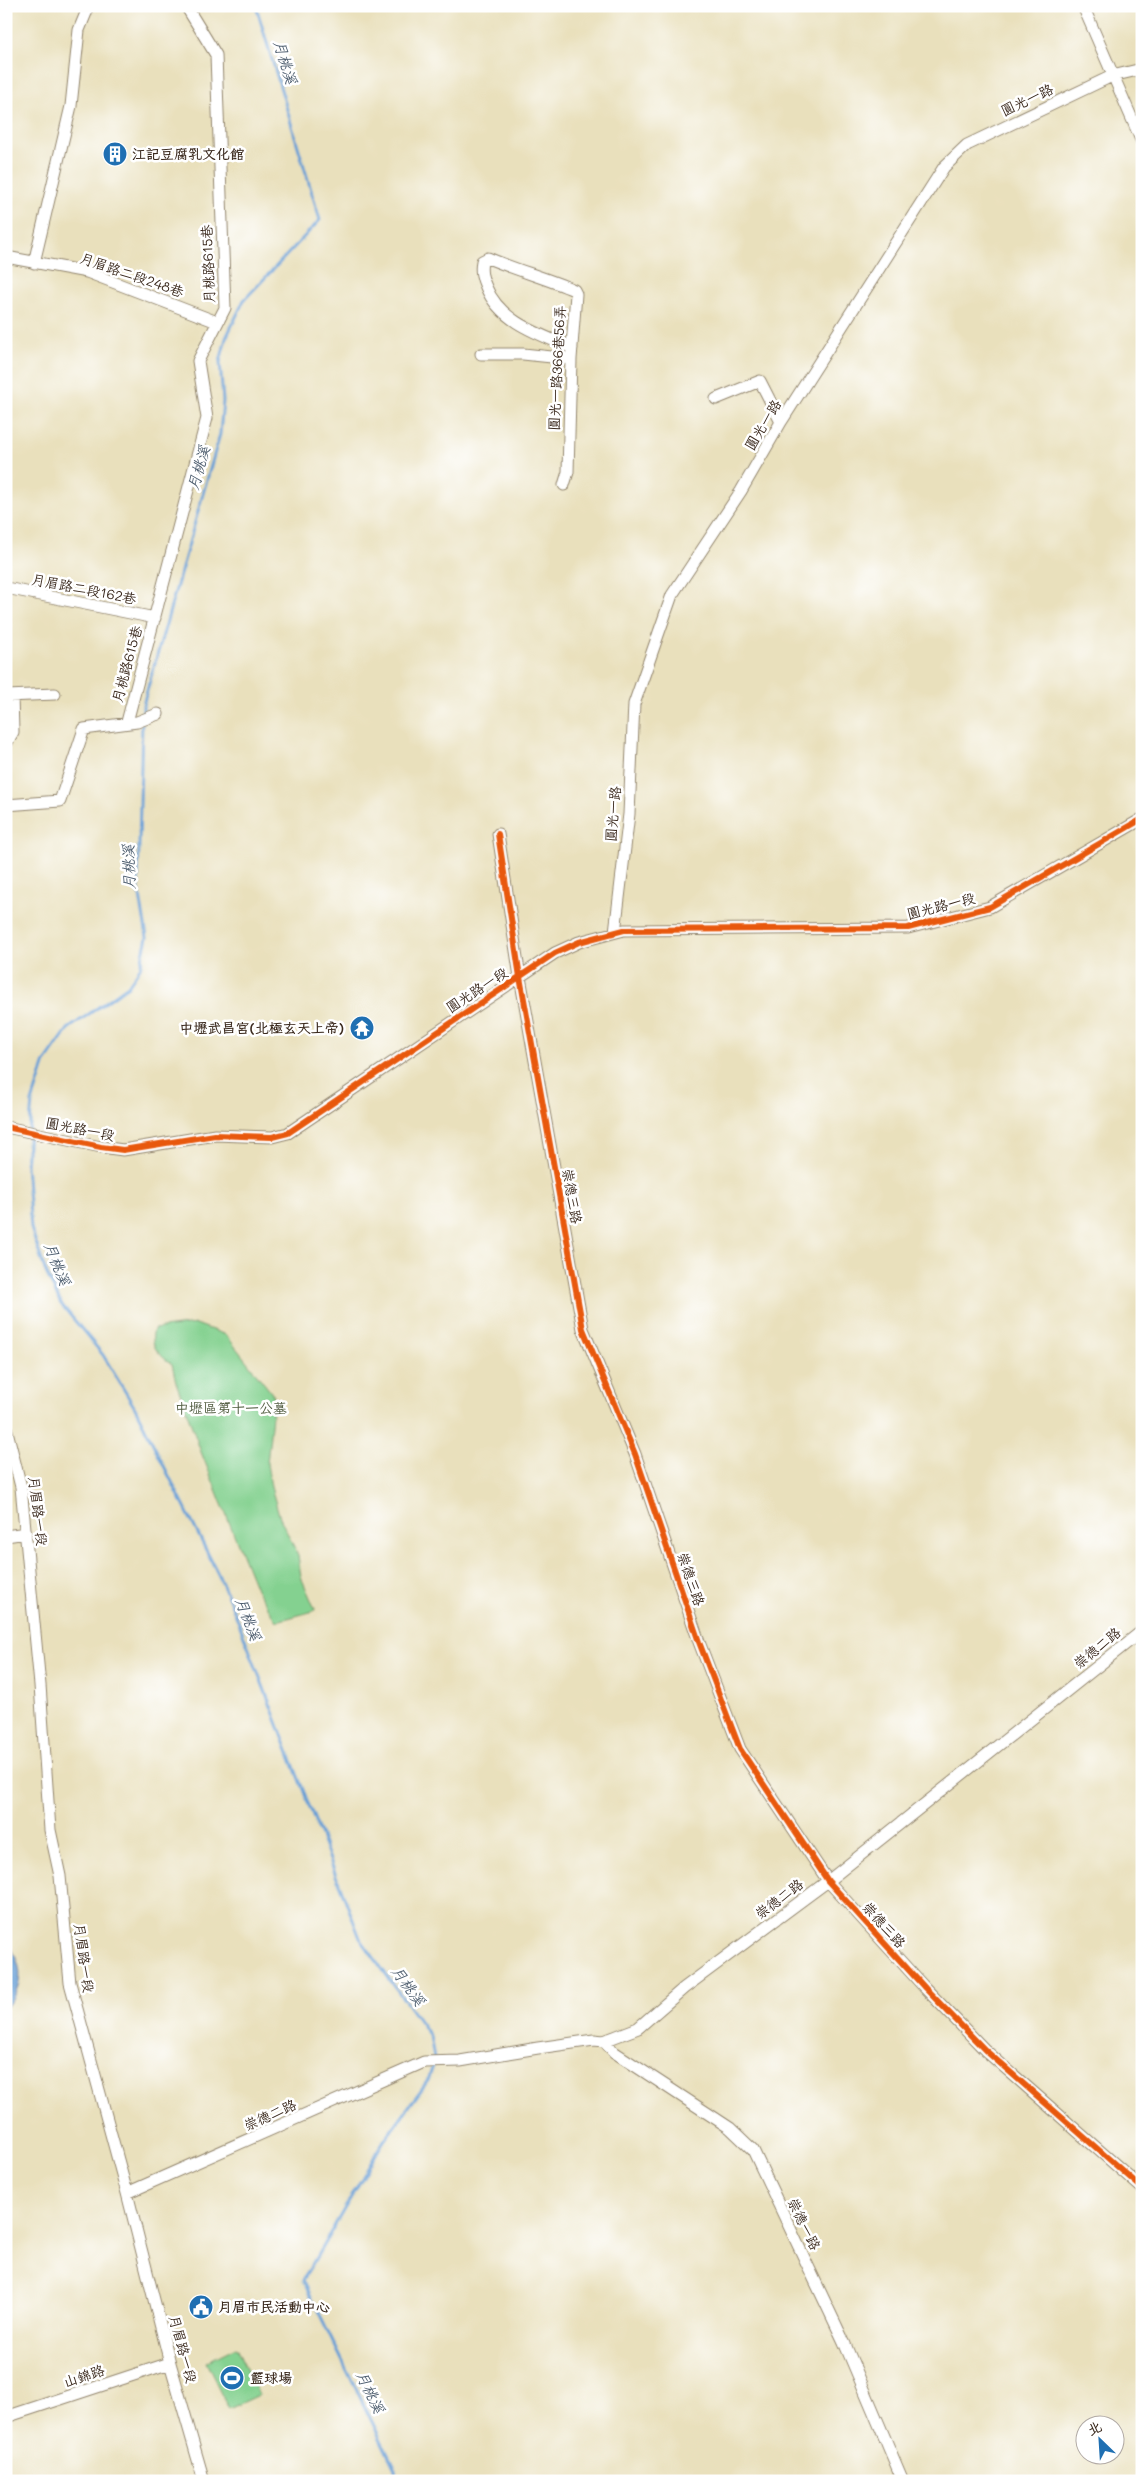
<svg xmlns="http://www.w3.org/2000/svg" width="1148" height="2487" font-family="Mali,'LXGW WenKai TC',sans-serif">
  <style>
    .green { fill: #84d190; stroke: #607e57 }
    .water { fill: #679fd5; stroke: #51647a }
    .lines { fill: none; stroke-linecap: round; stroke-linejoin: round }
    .stream { stroke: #679fd5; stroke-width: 3 }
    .minor-casing { stroke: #92856d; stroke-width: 13 }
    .minor { stroke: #fff; stroke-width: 11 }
    .cycleway-casing { stroke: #fff; stroke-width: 9 }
    .cycleway { stroke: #e8590c; stroke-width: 6 }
    .labels { text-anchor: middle; stroke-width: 5; stroke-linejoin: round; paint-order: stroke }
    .street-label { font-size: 14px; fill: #3b2a1e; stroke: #fff }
    .poi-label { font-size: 14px; font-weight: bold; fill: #3b2a1e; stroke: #fff; text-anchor: start }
    .park-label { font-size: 14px; fill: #515c40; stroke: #fff }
    .water-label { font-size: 15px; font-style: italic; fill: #4f5f70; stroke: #fff }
  </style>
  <rect width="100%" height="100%" fill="#fff"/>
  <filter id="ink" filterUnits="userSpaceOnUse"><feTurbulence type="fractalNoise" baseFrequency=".02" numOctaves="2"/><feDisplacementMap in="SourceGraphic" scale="10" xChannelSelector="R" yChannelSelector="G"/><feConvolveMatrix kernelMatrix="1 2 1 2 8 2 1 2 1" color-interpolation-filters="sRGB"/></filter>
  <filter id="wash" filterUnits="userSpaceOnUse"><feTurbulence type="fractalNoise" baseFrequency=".0096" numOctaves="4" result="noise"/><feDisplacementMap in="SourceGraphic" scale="20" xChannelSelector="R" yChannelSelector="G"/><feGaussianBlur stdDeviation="1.12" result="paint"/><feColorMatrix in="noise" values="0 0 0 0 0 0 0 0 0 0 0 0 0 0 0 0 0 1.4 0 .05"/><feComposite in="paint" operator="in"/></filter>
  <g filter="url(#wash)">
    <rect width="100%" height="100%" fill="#e9e0bc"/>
    <path class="green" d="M196,1324L226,1335L274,1396L267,1464L271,1487L280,1518L298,1555L301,1577L315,1609L314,1611L277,1621L256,1589L201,1452L176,1382L172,1364C159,1355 149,1346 154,1329Z
      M236,2347L259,2395L229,2409L206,2362Z"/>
    <path class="water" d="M6,1937C22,1967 27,1979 6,2008Z"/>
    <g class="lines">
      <path class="stream" d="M143,718V705L220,434L223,401L220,362L226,338L244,300L320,220L256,6
        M142,724L138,884L147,937L140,968L128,986L68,1029L45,1062L32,1102L26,1165L31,1228L45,1270L61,1304L103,1355L135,1408L218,1574L237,1618L360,1938L430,2036L434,2058
        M396,2481L395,2469L303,2280L383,2142L429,2079L433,2064"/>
    </g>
  </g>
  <g filter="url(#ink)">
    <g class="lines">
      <defs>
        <path id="minor" d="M1083,6L1142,142
          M6,257L87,272L217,322
          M34,263L71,106L79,30L86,13L84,6
          M481,354H523L571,359
          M716,399L760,381L781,422
          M564,485L568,472L571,359L576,294L574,290C546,278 516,270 488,258L482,261C480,271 482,278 486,287C500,322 539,334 572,348
          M6,588L155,618
          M7,696L55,694
          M127,722L207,418L198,361L225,308L216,55L186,6
          M6,744L13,732L12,696
          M6,805L60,801L84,729L137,722L158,714
          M498,834L520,977L583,1329L635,1454L699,1642L740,1749L828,1881L925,1988L985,2050L1142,2188
          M615,932L629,814L634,704L672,595L741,491L781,422L944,167L967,145L1112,76L1142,69
          M6,1127L101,1147L123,1150L215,1135L272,1137L288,1133L555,953L579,942L624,930L908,928L990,907L1142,819
          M6,1427L21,1487L40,1685L50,1830L60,1876L70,1983L127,2193L170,2363L204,2481
          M6,1536L26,1533
          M604,2041L614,2052L730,2128L753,2150L844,2342L903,2481
          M127,2193L424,2062L460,2061L538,2048L594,2040L604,2041L638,2028L684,1988L828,1881L1142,1631
          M6,2417L170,2363"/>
      </defs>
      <use href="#minor" class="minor-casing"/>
      <use href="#minor" class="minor"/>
      <defs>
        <path id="cycleway" d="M498,834L520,977L583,1329L635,1454L699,1642L740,1749L828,1881L925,1988L985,2050L1142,2188
          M6,1127L101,1147L123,1150L215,1135L272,1137L288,1133L555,953L579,942L624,930L908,928L990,907L1142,819"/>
      </defs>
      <use href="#cycleway" class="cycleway-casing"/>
      <use href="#cycleway" class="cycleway"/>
    </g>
  </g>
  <defs>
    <symbol id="building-disc" viewBox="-11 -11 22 22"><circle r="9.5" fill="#1f6fb2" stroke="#fff"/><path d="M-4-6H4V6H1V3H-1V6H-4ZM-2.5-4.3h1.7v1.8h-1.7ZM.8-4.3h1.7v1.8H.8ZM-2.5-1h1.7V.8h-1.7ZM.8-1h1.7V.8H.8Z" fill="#fff"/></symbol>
    <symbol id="temple-disc" viewBox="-11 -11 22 22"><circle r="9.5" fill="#1f6fb2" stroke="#fff"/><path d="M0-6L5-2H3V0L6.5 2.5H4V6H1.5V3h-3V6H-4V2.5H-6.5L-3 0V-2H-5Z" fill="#fff"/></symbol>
    <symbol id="civic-disc" viewBox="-11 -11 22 22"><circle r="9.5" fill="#1f6fb2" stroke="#fff"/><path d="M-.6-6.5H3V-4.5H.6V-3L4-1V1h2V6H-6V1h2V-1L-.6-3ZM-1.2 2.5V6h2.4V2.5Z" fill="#fff"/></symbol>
    <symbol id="stadium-disc" viewBox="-11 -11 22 22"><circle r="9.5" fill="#1f6fb2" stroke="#fff"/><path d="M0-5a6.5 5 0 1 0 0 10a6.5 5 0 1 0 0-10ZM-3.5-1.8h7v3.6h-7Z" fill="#fff"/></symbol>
  </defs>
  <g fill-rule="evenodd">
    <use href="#building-disc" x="101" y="140" width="28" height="28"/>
    <use href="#temple-disc" x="348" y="1014" width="28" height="28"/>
    <use href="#civic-disc" x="187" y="2293" width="28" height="28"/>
    <use href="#stadium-disc" x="218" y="2364" width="28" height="28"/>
  </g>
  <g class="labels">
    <g class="street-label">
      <text transform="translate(1027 100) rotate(-25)" y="5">圓光一路</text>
      <text transform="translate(208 264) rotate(-92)" y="5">月桃路615巷</text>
      <text transform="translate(132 275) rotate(19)" y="5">月眉路二段248巷</text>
      <text transform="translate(557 368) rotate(-87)" y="5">圓光一路366巷56弄</text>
      <text transform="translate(763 425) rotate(-59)" y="5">圓光一路</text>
      <text transform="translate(84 589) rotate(11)" y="5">月眉路二段162巷</text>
      <text transform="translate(127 664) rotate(-75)" y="5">月桃路615巷</text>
      <text transform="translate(613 814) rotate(-85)" y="5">圓光一路</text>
      <text transform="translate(941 906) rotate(-14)" y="5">圓光路一段</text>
      <text transform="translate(477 990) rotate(-33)" y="5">圓光路一段</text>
      <text transform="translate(80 1129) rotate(11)" y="5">圓光路一段</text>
      <text transform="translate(572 1196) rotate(80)" y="5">崇德三路</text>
      <text transform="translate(38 1511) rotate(83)" y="5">月眉路一段</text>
      <text transform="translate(691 1579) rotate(71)" y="5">崇德三路</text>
      <text transform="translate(1097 1648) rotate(-39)" y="5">崇德二路</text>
      <text transform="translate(779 1899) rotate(-37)" y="5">崇德二路</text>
      <text transform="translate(884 1925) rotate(48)" y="5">崇德三路</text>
      <text transform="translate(84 1958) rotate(82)" y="5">月眉路一段</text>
      <text transform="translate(270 2115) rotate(-24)" y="5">崇德二路</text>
      <text transform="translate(804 2224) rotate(64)" y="5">崇德一路</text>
      <text transform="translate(183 2349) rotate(75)" y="5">月眉路一段</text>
      <text transform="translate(84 2376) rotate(-18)" y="5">山錦路</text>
    </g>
    <g class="poi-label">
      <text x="132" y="159">江記豆腐乳文化館</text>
      <text x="344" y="1033" text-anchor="end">中壢武昌宮(北極玄天上帝)</text>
      <text x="218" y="2312">月眉市民活動中心</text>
      <text x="250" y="2383">籃球場</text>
    </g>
    <g class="park-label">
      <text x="231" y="1413">中壢區第十一公墓</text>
    </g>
    <g class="water-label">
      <text transform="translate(285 62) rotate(73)" y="5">月桃溪</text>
      <text transform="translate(199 468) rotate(-74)" y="5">月桃溪</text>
      <text transform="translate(129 867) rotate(-91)" y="5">月桃溪</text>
      <text transform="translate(57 1264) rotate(68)" y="5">月桃溪</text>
      <text transform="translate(248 1619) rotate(69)" y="5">月桃溪</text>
      <text transform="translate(408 1986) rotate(54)" y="5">月桃溪</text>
      <text transform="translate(370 2392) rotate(64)" y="5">月桃溪</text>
    </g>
  </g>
  <rect width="1148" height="2487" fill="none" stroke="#fff" stroke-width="25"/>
  <g transform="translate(1100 2440) rotate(335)"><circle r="24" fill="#ffffff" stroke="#b1aaa5"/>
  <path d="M0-4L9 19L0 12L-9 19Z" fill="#1f6fb2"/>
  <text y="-8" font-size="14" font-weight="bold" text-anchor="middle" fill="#3b2a1e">北</text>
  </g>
</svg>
